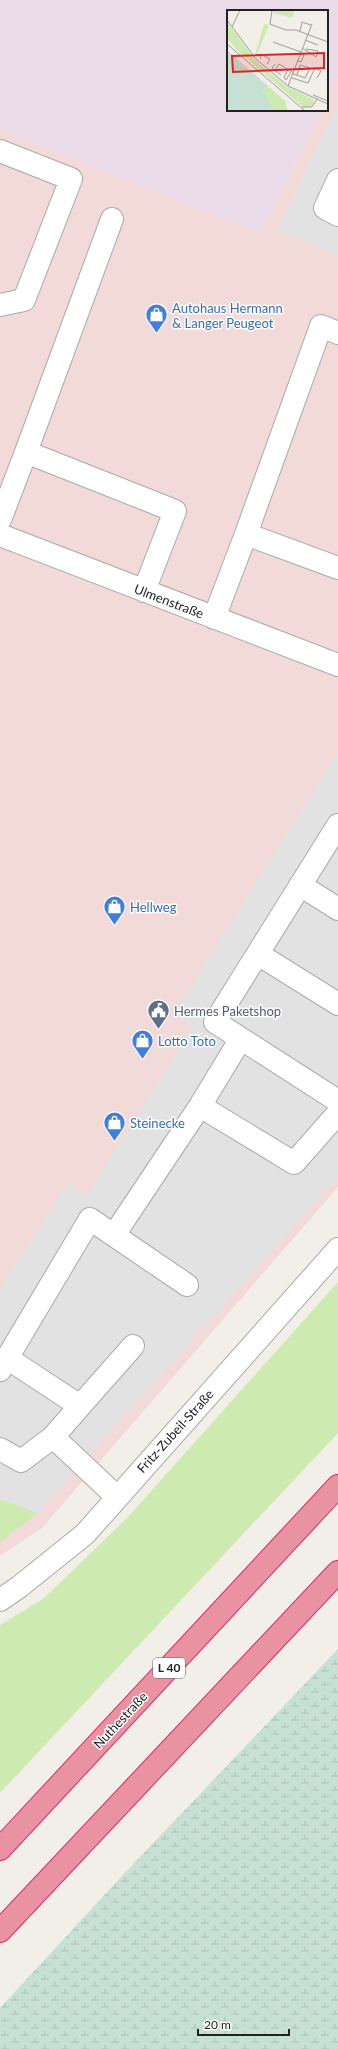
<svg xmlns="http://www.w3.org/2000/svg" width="338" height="2049" font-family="Lato,sans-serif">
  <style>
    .commercial { fill: #f2dad9 }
    .industrial { fill: #ebdbe8 }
    .grass { fill: #cdebb0 }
    .wetland { fill: url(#wetland-marsh) }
    .parking { fill: #e2e2e2 }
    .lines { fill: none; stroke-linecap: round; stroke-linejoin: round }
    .minor-casing { stroke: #a9a9a9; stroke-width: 24 }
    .highway-casing { stroke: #dc2a67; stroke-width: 24 }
    .minor { stroke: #fff; stroke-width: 22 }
    .highway { stroke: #e892a2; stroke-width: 22 }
    .labels { text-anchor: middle; stroke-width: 3; stroke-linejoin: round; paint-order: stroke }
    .shield { fill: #fff; stroke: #646464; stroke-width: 1 }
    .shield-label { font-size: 12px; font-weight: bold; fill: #222 }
    .shop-label { font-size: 13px; fill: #366cbe; stroke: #fff; text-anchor: start }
    .street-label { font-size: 13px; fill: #222; stroke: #fff }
    .service-label { font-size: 13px; fill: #4e5e75; stroke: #fff; text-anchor: start }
    .inset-road { fill: none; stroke: #9f9d99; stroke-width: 1 }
    .view { fill: #d62828; fill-opacity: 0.15; stroke: #d62828; stroke-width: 2 }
    .inset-edge { fill: none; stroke: #222; stroke-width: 2 }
  </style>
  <defs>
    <pattern id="wetland-marsh" width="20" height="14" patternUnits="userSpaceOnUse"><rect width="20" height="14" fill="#c6e0d4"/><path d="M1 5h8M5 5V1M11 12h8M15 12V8" fill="none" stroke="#aac0b6"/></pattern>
  </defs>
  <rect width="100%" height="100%" fill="#f2efe9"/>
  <path class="commercial" d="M338,78V1187L42,1528L0,1556V129L260,233L322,110H327V100Z"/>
  <path class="industrial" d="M0,0H338V78L327,100V11H228V110H322L260,233L0,129Z"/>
  <path class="grass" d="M338,1282V1433L0,1793V1625L43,1599L127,1518Z
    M0,1499L38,1513L0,1542Z"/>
  <path class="wetland" d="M338,1649V2049H0V2008L122,1876Z"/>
  <path class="parking" d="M338,104V257L277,230Z
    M338,752V1177L38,1513L0,1499V1288L68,1183L87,1195L193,1027L173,1014Z"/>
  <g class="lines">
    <defs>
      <path id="minor" d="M0,151L71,179L24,300L0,305
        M338,180L325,208L338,215
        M26,452L112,219
        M0,520L26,452L175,511L144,591
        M246,534L321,326L338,333
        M0,535L338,665
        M214,618L246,534L338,568
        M338,825L215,1022L338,1101
        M300,885L338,909
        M258,954L338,1004
        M200,1106L294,1163L338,1113
        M114,1235L200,1106L240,1040
        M7,1358L80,1406L133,1346
        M0,1370L90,1219L187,1285
        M53,1437L117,1497
        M0,1449L21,1461L53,1437L80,1406
        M0,1600L19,1587L85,1534L338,1249"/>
      <path id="highway" d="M0,1849L338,1486
        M0,1931L338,1572"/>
    </defs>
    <use href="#minor" class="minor-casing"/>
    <use href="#highway" class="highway-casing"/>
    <use href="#minor" class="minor"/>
    <use href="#highway" class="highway"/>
  </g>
  <defs>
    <symbol id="shop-pin" viewBox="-11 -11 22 30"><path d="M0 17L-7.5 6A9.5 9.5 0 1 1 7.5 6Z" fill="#3f7fe0" stroke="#fff"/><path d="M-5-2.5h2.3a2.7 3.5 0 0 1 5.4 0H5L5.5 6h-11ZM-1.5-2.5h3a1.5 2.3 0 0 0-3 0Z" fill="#fff"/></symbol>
    <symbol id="civic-pin" viewBox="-11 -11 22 30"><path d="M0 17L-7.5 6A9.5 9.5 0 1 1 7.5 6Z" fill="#5c6f8a" stroke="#fff"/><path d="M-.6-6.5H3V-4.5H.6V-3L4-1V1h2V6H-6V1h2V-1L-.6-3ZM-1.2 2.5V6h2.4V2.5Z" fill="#fff"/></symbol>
  </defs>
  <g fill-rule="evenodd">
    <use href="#shop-pin" x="144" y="302" width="25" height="34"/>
    <use href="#shop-pin" x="102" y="894" width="25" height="34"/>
    <use href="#civic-pin" x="146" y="998" width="25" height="34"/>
    <use href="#shop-pin" x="130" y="1028" width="25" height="34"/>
    <use href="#shop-pin" x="102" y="1110" width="25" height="34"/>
  </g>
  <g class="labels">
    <rect class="shield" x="153" y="1658" width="32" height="20" rx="3"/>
    <g class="shield-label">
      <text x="169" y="1672">L 40</text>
    </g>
    <g class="shop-label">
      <text x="172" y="313">Autohaus Hermann<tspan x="172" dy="15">&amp; Langer Peugeot</tspan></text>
      <text x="130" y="912">Hellweg</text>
      <text x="158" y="1046">Lotto Toto</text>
      <text x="130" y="1128">Steinecke</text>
    </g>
    <g class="street-label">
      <text transform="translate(169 601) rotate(21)" y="5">Ulmenstraße</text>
      <text transform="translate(175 1431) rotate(-48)" y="5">Fritz-Zubeil-Straße</text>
      <text transform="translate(120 1720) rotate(-47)" y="5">Nuthestraße</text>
    </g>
    <g class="service-label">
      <text x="174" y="1016">Hermes Paketshop</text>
    </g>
  </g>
  <g transform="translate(227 10)">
    <rect width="101" height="101" fill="#f2efe9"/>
    <path d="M46,0H68L65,8L46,3ZM0,12L29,51L60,77L86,89L87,95L77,98L9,39L0,28ZM37,14L42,15L29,47L28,45ZM41,76L58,91L61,101H43L46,98L36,81Z" fill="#cdebb0"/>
    <path d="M0,40L41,76L36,81L46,98L43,101L0,100Z" fill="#c6e0d4"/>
    <path class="inset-road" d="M45,0L43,14L59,20H69L101,32M0,10L29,49L61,76L101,94M5,17L13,0M73,21L75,12L84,15M78,30L91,35M46,32L74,42M0,34L78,101M75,38L89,47L91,41L79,39M34,49L33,44L43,49L40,54M71,51L74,52L77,45L73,44M48,54L45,58L54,65M48,60L52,54L67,63M61,60L57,67L59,70L64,62M66,64L70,65L73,55M70,65L78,68L83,58L73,55M65,68L81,73L88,58L94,61L90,68M61,76L85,14M86,85L101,91M75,97H85L90,89"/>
    <path class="view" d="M97,43V58L6,62L5,46Z"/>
    <rect width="101" height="101" class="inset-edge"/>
  </g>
  <path d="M198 2029v6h91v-6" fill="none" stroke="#222222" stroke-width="2"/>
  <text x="204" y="2029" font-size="12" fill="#222222" stroke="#ffffff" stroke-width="3" paint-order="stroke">20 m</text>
</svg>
